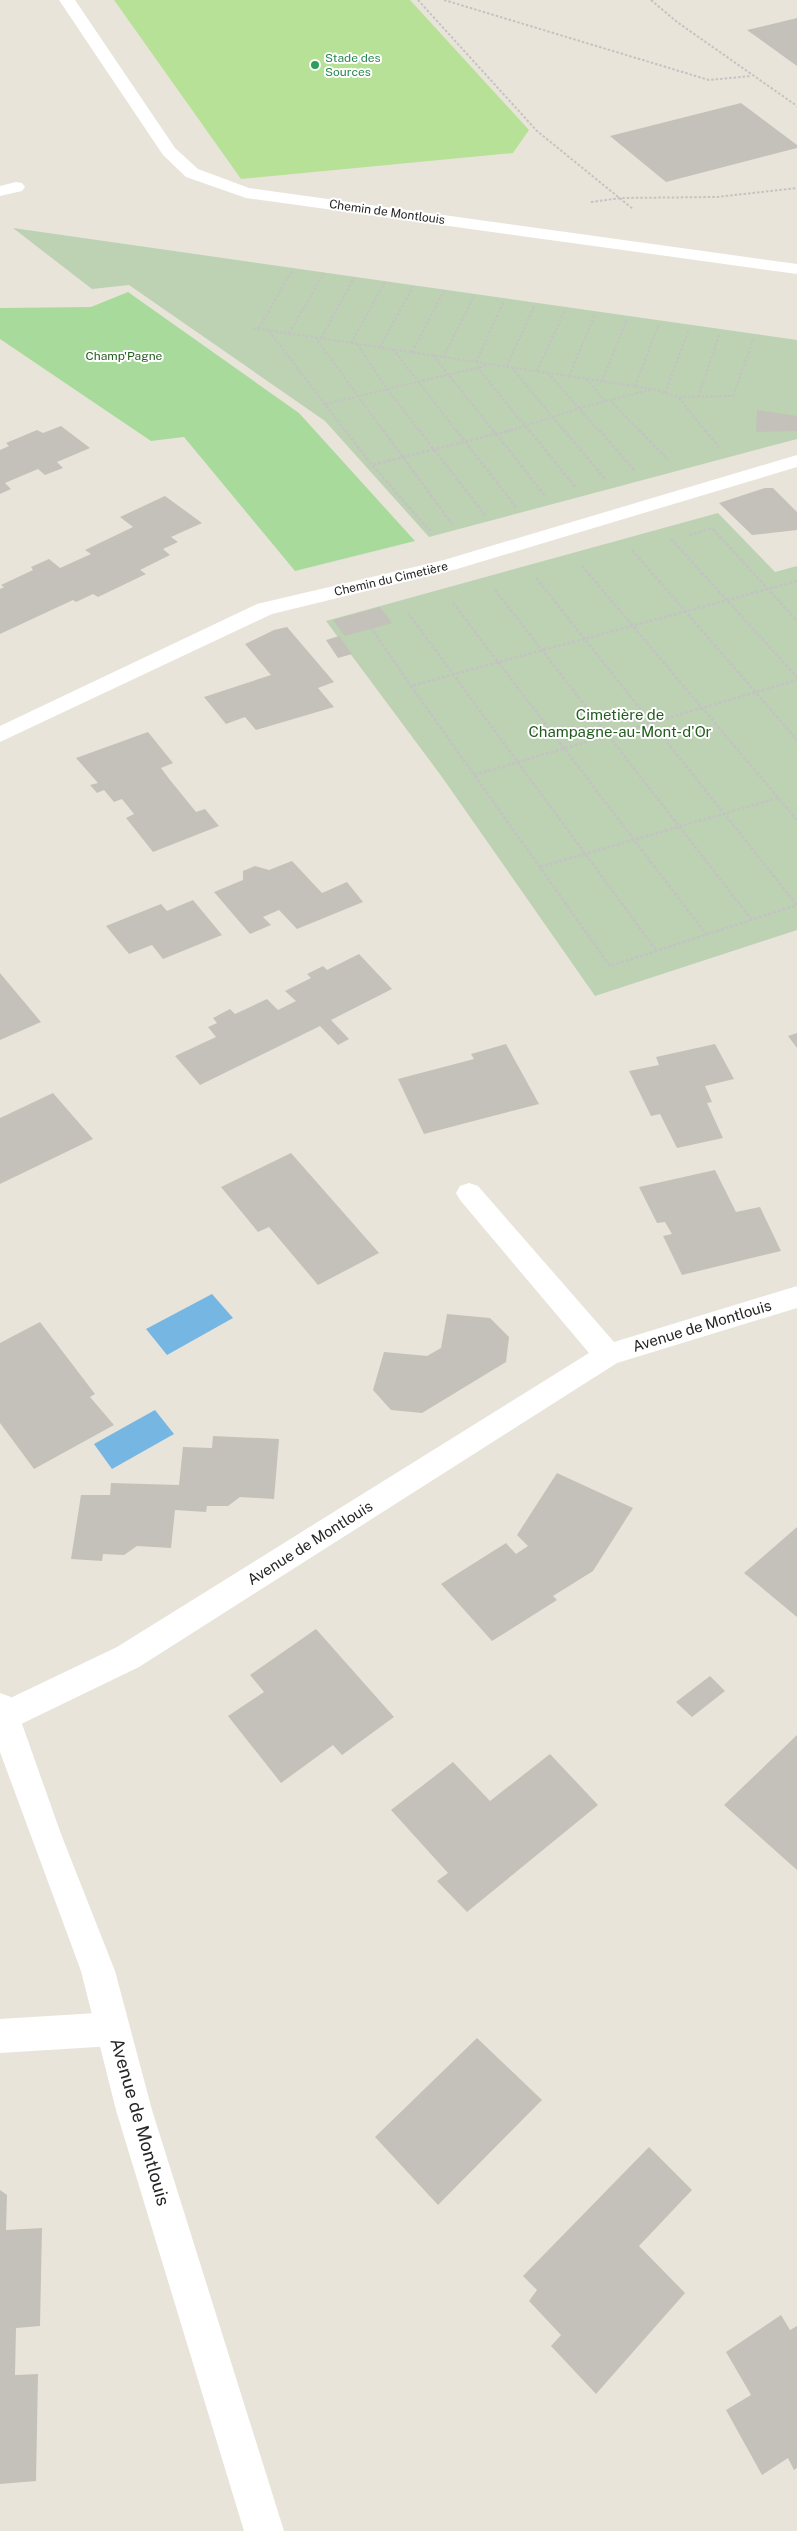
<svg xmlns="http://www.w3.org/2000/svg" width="797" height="2531" font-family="'Public Sans',sans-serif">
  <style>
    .green { fill: #a8db9b }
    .cemetery { fill: #bdd1b3 }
    .pitch { fill: #b8e198 }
    .water { fill: #76b6e2 }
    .building { fill: #c4c1ba }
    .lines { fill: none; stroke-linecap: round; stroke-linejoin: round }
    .path-far1 { stroke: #c3c3c3; stroke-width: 2; stroke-dasharray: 2.5 2; stroke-linecap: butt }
    .path { stroke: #c3c3c3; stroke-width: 2.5; stroke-dasharray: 3 2; stroke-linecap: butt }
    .lane { fill: #fff; fill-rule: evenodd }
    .street { fill: #fff; fill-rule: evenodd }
    .secondary { fill: #fff; fill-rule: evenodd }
    .leisure-dot { fill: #2e9e5b; stroke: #fff; stroke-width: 2 }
    .labels { text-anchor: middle; stroke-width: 4; stroke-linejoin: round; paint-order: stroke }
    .far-leisure-label { font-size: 12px; fill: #27864d; stroke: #fff; text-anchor: start }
    .far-street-label { font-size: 12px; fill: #272727; stroke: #fff }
    .far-park-label { font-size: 12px; fill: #245c20; stroke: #fff }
    .park-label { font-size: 15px; fill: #245c20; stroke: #fff }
    .street-label { font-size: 15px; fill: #272727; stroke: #fff }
    .near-street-label { font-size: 18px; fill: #272727; stroke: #fff }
  </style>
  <rect width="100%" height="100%" fill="#e9e4da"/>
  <path class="green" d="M128,292L299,413L415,541L295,571L184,437L151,441L0,339V308L91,307Z"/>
  <path class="cemetery" d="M13,228L797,340V439L429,537L325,421L129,285L92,289Z
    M718,513L775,572L797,566V930L595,996L442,777L326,621Z"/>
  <path class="pitch" d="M114,0H410L529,130L513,153L241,179Z"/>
  <path class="water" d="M212,1294L233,1318L167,1355L146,1329Z
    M155,1410L174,1434L112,1469L94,1444Z"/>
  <path class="building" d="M797,18V66L747,30Z
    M741,103L797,145V148L666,182L610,136Z
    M757,410L797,416V431L756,432Z
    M61,426L90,448L57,462L63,468L45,475L38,469L5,483L11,489L0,494V450L9,446L6,443L37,430L43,433Z
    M765,488H773L797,512V530L752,535L719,503Z
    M165,496L202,523L171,537L178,542L163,549L170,555L140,570L146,574L98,597L93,594L76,602L73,600L0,634V589L4,587L1,585L33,570L31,567L49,559L60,568L91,554L85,550L133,527L120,517Z
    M380,607L392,623L345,636L333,620Z
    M287,627L334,682L318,688L334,707L256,730L245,717L226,724L204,697L271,675L245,644L274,630Z
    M339,636L352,654L338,658L326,640Z
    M148,732L173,763L161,768L170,780L196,812L205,809L219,826L153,852L126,818L134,814L122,799L114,802L104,790L97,793L90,785L98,783L76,758Z
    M292,861L322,893L347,882L363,902L297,929L279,910L263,917L271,925L250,934L214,892L243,880V871L255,866L269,870Z
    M193,900L222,935L163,959L152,945L129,954L106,926L161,904L167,911Z
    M359,954L392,989L331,1020L349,1039L338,1045L320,1026L200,1085L175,1056L216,1037L208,1027L217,1023L213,1018L230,1009L235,1014L267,999L278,1010L296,1001L285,991L311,978L307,974L323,966L327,970Z
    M0,973L41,1022L0,1040Z
    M797,1033V1048L788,1036Z
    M506,1044L539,1104L424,1134L398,1079L474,1059L471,1054Z
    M715,1044L734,1079L705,1086L712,1102L707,1103L723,1138L677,1148L660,1114L651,1116L629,1071L659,1065L656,1057Z
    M53,1093L93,1139L0,1184V1118Z
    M291,1153L379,1253L318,1285L269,1227L258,1232L221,1187Z
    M715,1170L736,1212L760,1207L781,1251L682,1275L663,1236L672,1234L665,1222L657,1223L639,1187Z
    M447,1314L490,1318L509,1337L506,1362L422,1413L391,1410L373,1390L384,1352L427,1356L441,1348Z
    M40,1322L95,1394L90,1397L114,1425L34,1469L0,1423V1343Z
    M213,1436L279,1439L274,1499L240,1497L228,1506H207L206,1512L175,1510L171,1548L137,1546L124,1555L103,1554L102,1561L71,1559L81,1495H110L111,1483L179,1485L183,1447L212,1448Z
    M557,1473L633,1508L593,1571L553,1596L557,1600L492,1641L441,1584L506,1543L516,1554L528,1546L517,1535Z
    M797,1527V1617L744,1573Z
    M316,1629L394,1717L342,1755L333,1745L281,1783L228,1716L264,1692L250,1675Z
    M710,1676L725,1691L692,1717L676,1702Z
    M797,1735V1870L724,1805Z
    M550,1754L598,1805L467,1912L437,1881L448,1873L391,1810L453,1762L490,1801Z
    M477,2038L542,2100L438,2205L375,2137Z
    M649,2147L692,2190L639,2246L685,2293L596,2394L551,2346L561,2335L529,2301L537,2290L523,2276Z
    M0,2190L7,2195L6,2230L42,2228L40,2326L16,2328L15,2375L38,2374L36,2481L0,2484Z
    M781,2315L790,2330L797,2326V2468L794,2470L788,2458L762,2475L726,2410L751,2395L726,2352Z"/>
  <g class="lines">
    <path class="path-far1" d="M418,0L537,131L633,209
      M444,0L709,80L751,76
      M651,0L677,22L797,106
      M591,202L621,198L716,197L797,188
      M253,328L653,389L678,397L706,432
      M259,328L293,269
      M269,331L346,432
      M289,333L324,273
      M315,337L384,432
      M321,338L354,278
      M351,343L385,282
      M357,344L387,389L420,432
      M380,347L413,287
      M393,349L457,432
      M412,352L444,291
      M433,355L494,432
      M443,357L474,296
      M476,362L504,301
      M507,366L534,306
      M477,367L530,432
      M512,368L565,432
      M537,371L565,310
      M548,373L600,432
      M569,376L595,314
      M586,379L605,401
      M602,381L627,319
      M635,386L659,324
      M665,393L689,329
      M679,397L733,396L754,337
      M698,397L720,333
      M610,400L640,432
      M326,404L488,365
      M506,432L580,408L653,389"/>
    <path class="path" d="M345,430L372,465
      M383,430L452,524
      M419,430L485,515
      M456,430L516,507
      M493,430L546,497
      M529,430L576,488
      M564,430L606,480
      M599,430L635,471
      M639,430L668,460
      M705,430L719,447
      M431,529L429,530L372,465L511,430
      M689,535L712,528L797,621
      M671,539L797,677
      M632,550L797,740
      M582,566L797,820
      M536,578L797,905
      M797,581L411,686L610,966L797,905
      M495,590L752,920
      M453,603L706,934
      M408,613L656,950
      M368,623L411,686
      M474,775L797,680
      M540,867L778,798"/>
    <path class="lane" d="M16,182L22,183L25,187L22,191L0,196V186Z"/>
    <path class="street" d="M59,0H75L175,148L198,169L249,188L797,264V274L246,198L186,177L163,155Z
      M797,455V467L457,569L272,614L0,742V726L257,604L444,560Z
      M469,1183L478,1186L614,1342L797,1286V1308L617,1363L139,1667L15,1727L4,1731L0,1730V1703L117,1647L589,1353L460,1200L456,1193L460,1186Z
      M113,2012L125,2017L130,2029L125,2041L113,2046L0,2053V2019Z"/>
    <path class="secondary" d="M0,1693L11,1697L16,1707L61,1834L115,1971L152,2110L284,2531H244L116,2110L81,1971L0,1752Z"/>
  </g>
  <circle class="leisure-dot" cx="315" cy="65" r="5"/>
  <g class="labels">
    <g class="far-leisure-label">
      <text x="325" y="62">Stade des<tspan x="325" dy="14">Sources</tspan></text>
    </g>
    <g class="far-street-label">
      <text transform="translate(387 212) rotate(8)" y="4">Chemin de Montlouis</text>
      <text transform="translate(391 579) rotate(-13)" y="4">Chemin du Cimetière</text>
    </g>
    <g class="far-park-label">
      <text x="124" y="360">Champ'Pagne</text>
    </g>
    <g class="park-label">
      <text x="620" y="720">Cimetière de<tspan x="620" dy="17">Champagne-au-Mont-d'Or</tspan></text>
    </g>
    <g class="street-label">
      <text transform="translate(702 1326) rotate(-17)" y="5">Avenue de Montlouis</text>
      <text transform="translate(310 1543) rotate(-32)" y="5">Avenue de Montlouis</text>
    </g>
    <g class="near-street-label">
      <text transform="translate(140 2122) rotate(74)" y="6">Avenue de Montlouis</text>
    </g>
  </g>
</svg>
